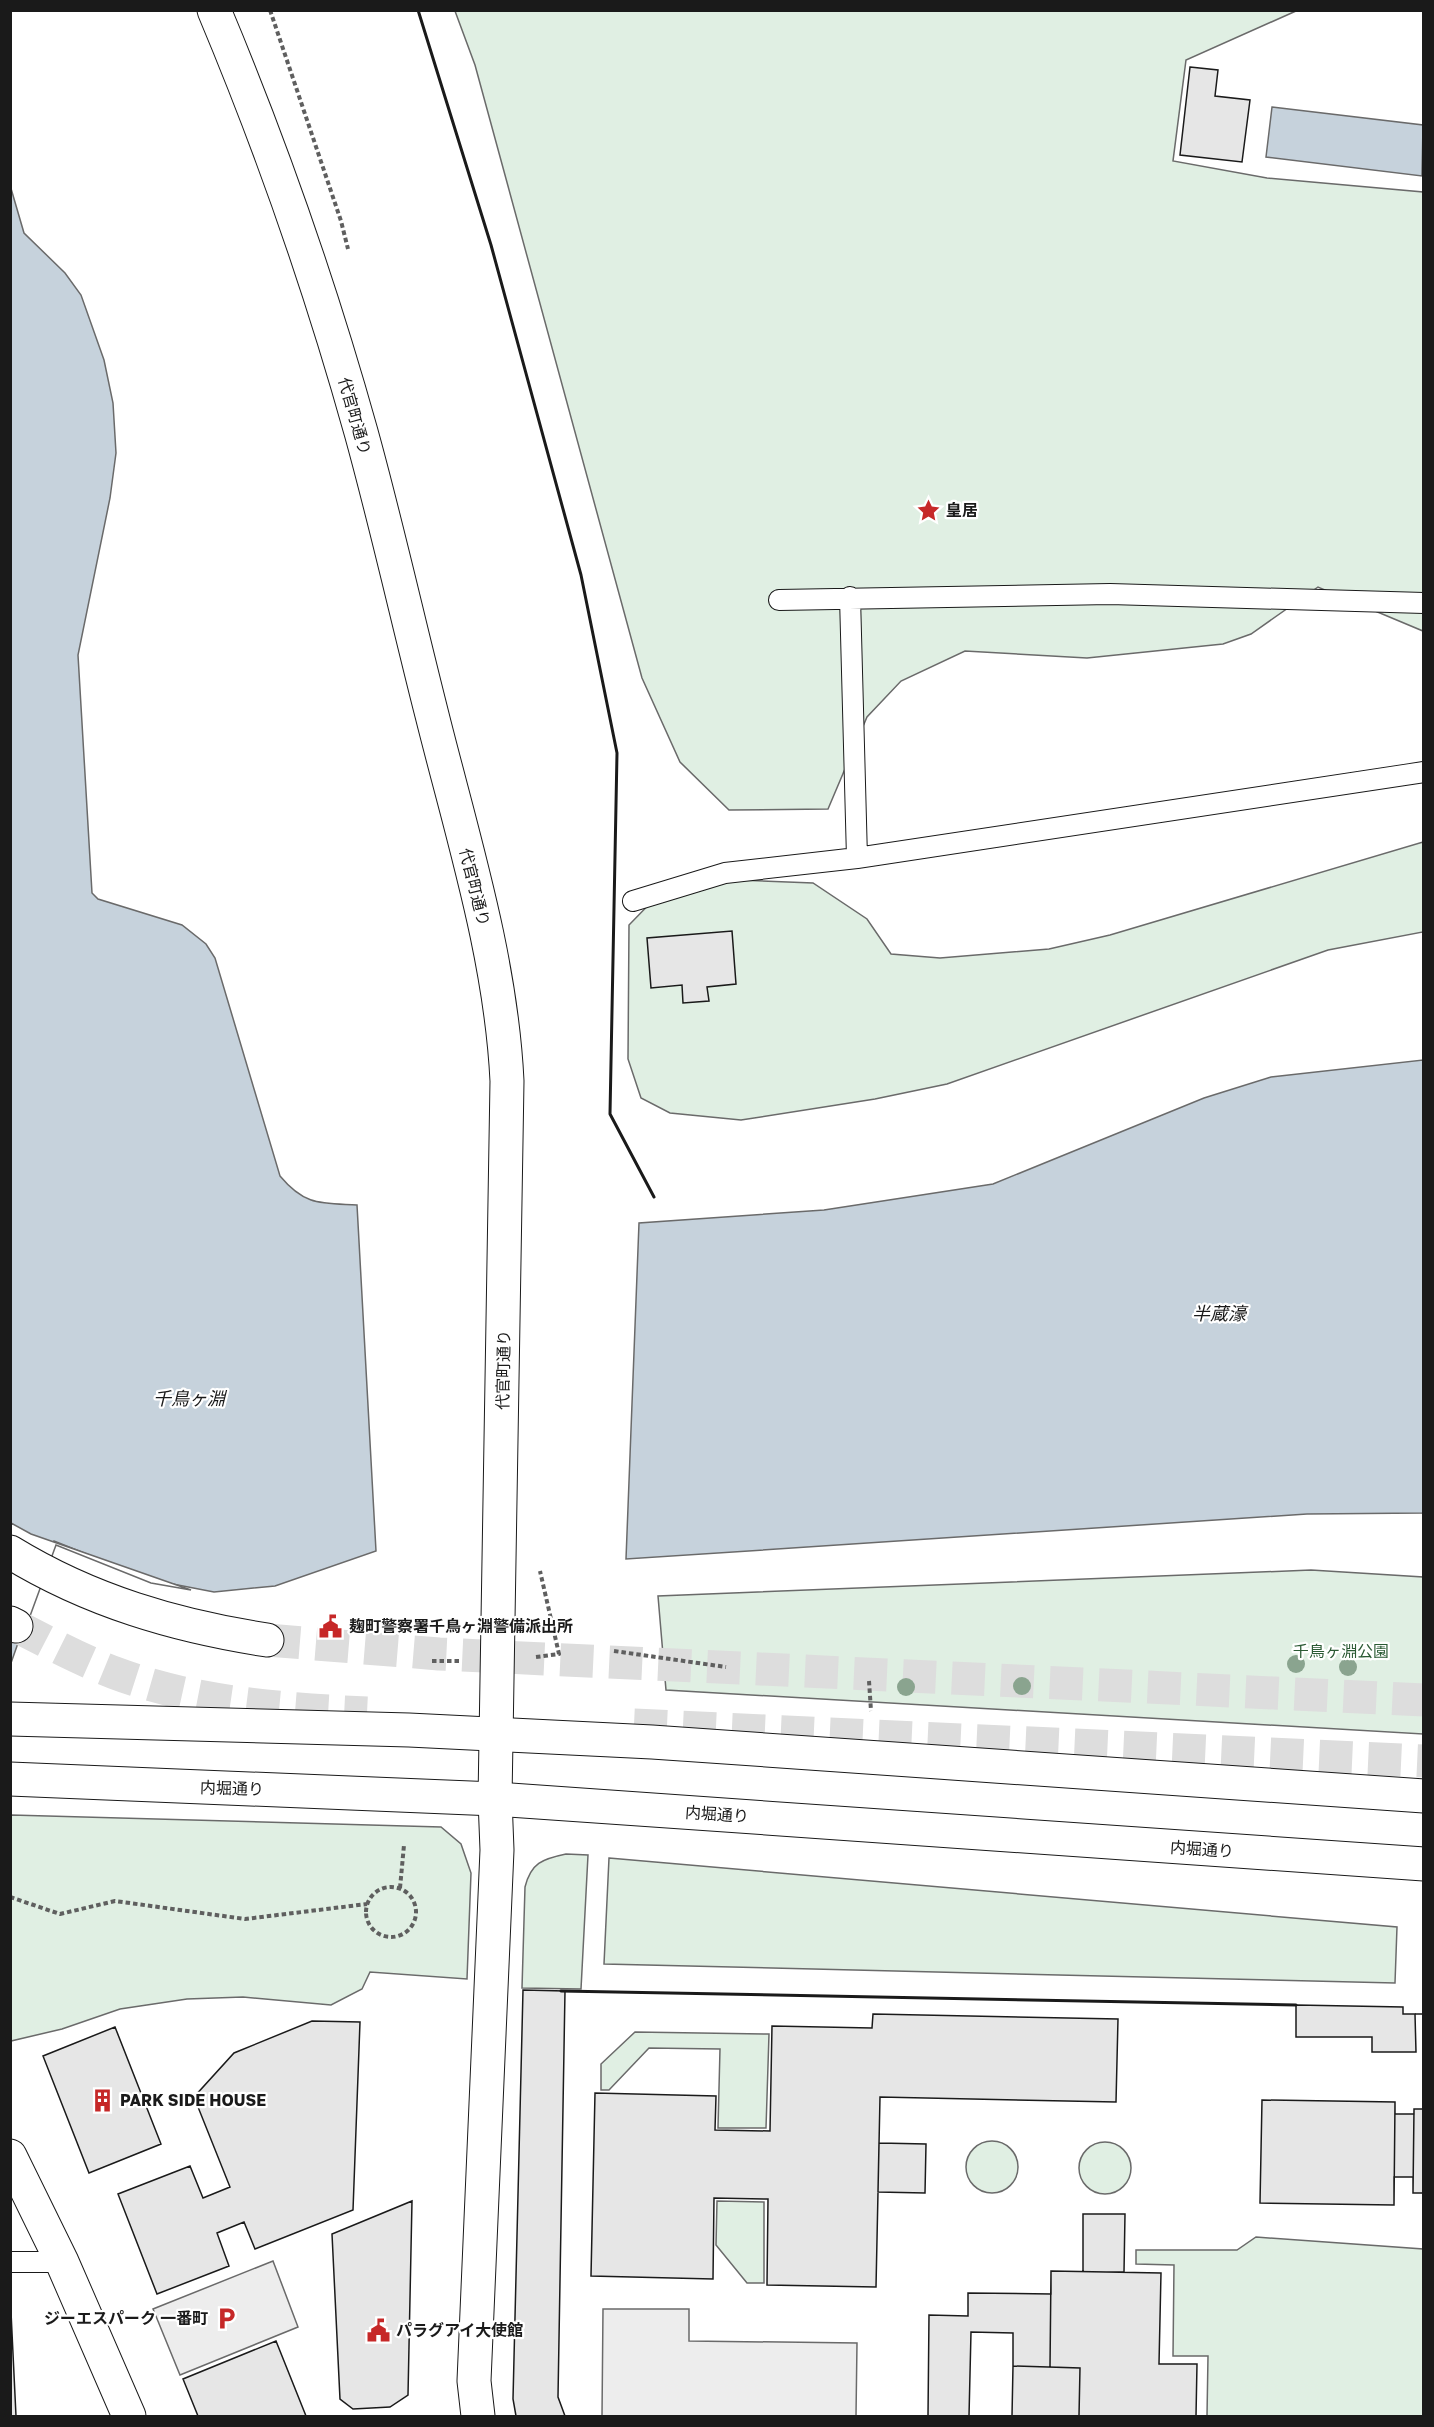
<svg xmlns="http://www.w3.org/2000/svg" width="1434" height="2427" font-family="'Golos Text','Noto Sans JP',sans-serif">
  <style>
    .green { fill: #e0efe3; stroke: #6a6a6a; stroke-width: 1.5 }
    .parking { fill: #ededed; stroke: #6a6a6a; stroke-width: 1.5 }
    .water { fill: #c6d2dc; stroke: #6a6a6a; stroke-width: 1.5 }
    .pier { fill: #fff; stroke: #6a6a6a; stroke-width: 1.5 }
    .building { fill: #e6e6e6; stroke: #1a1a1a; stroke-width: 1.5 }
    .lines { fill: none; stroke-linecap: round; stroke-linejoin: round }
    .motorway-tunnel { stroke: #ddd; stroke-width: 33; stroke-dasharray: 33 16; stroke-linecap: butt }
    .service-casing { stroke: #1a1a1a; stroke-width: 22 }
    .tertiary-casing { stroke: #1a1a1a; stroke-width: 35 }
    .secondary-casing { stroke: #1a1a1a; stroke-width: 35 }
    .motorway-casing { stroke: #1a1a1a; stroke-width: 35 }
    .path { stroke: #5f5f5f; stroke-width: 4; stroke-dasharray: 4.5 3; stroke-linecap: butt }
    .service { stroke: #fff; stroke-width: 20 }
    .tertiary { stroke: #fff; stroke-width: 33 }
    .secondary { stroke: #fff; stroke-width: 33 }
    .motorway { stroke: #fff; stroke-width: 33 }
    .fence { stroke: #1a1a1a; stroke-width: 1.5; stroke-dasharray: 8 3; stroke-linecap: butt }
    .wall { stroke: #1a1a1a; stroke-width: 3 }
    .tree { fill: #8aa48f }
    .labels { text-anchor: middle; stroke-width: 4.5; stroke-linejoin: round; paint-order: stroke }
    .street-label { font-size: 16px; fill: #1a1a1a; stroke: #fff }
    .poi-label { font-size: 16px; font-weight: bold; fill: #1a1a1a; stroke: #fff; text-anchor: start }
    .park-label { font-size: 16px; fill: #2b5a34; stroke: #fff }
    .water-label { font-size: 18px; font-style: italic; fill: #1a1a1a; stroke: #fff }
  </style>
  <rect width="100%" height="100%" fill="#fff"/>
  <path class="green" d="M455,11H1296L1186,60L1173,161L1267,178L1423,192V631L1318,587L1251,634L1223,644L1087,658L965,651L901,681L867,717L828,809L729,810L680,762L642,678L475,65Z
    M1423,842V932L1328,950L947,1084L875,1099L741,1120L670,1113L641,1098L628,1059L629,925L666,887L738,880L813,883L867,919L891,954L940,958L1049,949L1110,935Z
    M1311,1570L1423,1577V1734L666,1690L658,1596Z
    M11,1815L441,1827L461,1844L471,1873L467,1979L370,1972L362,1989L331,2005L243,1997L187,1999L120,2009L62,2029L11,2041Z
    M566,1854L588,1855L581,1989L522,1988L525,1887C531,1863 542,1859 566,1854Z
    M609,1858L1397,1927L1395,1983L604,1964Z
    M635,2032L769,2034L766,2128H718L720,2049L649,2048L609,2090H601V2064Z
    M966 2167a26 26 0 1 1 52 0a26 26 0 1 1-52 0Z
    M1079 2168a26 26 0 1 1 52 0a26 26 0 1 1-52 0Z
    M717,2201L764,2202V2283H747L716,2245Z
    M1256,2237L1423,2249V2416H1207L1208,2356H1173L1174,2265L1136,2264V2250H1237Z"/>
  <path class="parking" d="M273,2261L298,2327L180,2375L153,2309Z
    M603,2309H689V2341L857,2343L856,2416H602Z"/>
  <path class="water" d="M1272,107L1423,125L1422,176L1266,157Z
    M10,185L24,233L65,273L81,295L104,360L113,403L116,453L110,498L78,655L92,893L98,899L182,925L206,944L215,958L280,1176C305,1206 321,1203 357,1205L376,1551L275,1586L214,1592L152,1580L54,1541L11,1663Z
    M1423,1060V1513L1307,1514L626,1559L639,1223L824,1210L993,1184L1204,1098L1271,1077Z"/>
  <path class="pier" d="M11,1523L31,1534L191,1590L151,1583L56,1545L30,1616L11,1619Z"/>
  <path class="building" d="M1190,67L1218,70L1215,96L1250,100L1242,162L1180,155Z
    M732,931L736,984L707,987L709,1001L683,1003L682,985L651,988L647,938Z
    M523,1990L565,1991L558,2397L565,2416H516L513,2399Z
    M1296,2005L1403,2007V2014H1415L1416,2052H1372V2037H1296Z
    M873,2014L1118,2019L1116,2102L880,2097L876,2287L767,2285L768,2199L714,2198L713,2279L591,2276L595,2093L716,2096L715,2130L770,2131L772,2026L872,2028Z
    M312,2021L360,2022L353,2210L255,2249L244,2222L217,2233L229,2266L157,2294L118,2194L190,2166L203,2198L230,2187L194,2097L234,2053Z
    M115,2027L161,2144L89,2173L43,2056Z
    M1262,2100L1395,2102V2114H1414V2109H1424V2193H1413V2177H1394V2205L1260,2203Z
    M1262,2100L1395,2102L1394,2205L1260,2203Z
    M1414,2109H1424V2193H1413Z
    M879,2143L926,2144L925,2193L878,2192Z
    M412,2201L408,2395L390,2407L353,2409L340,2399L332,2234Z
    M1083,2214H1125L1124,2272H1083Z
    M1051,2271L1161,2273L1159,2364H1197L1196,2416H1079L1080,2368L1013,2366V2333L971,2332L969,2416H928L929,2315L968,2316V2293L1051,2294Z
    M1051,2271L1161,2273L1159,2364H1197L1196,2416H1079L1080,2368L1050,2367Z
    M10,2291L16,2416H10Z
    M276,2341L306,2416H198L183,2379Z
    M1013,2366L1080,2368L1079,2416H1012Z"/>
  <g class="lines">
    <path class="motorway-tunnel" d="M16,1626C49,1643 81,1660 115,1673C195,1703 282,1709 367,1713
      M267,1640L439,1654L1424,1700
      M634,1725L1424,1761"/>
    <defs>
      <path id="service" d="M850,597L857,858
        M779,600L1110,594L1424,603
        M633,901L725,873L857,858L1424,772
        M10,2262H62"/>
      <path id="tertiary" d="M214,10C272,148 321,289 361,432C387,526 408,621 432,715C462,835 501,957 507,1081L495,1799L497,1850L474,2381L478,2416
        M10,2156L62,2262L129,2416"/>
      <path id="secondary" d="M10,1719L409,1730L652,1742L1424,1796
        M10,1779L495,1799L1424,1864"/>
      <path id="motorway" d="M10,1552C90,1601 176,1626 267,1640
        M10,1623L16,1626"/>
    </defs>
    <use href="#service" class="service-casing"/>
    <use href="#tertiary" class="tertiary-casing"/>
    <use href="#secondary" class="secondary-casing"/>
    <use href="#motorway" class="motorway-casing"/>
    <path class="path" d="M270,10L341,221L348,249
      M614,1651L726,1667
      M536,1657L559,1654L540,1571
      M432,1661H460
      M869,1681L871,1711
      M366 1912a25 25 0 1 1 50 0a25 25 0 1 1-50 0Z
      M400,1888L404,1845
      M10,1897L60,1914L115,1901L245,1919L367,1904"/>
    <use href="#service" class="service"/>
    <use href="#tertiary" class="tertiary"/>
    <use href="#secondary" class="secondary"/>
    <use href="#motorway" class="motorway"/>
    <path class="fence" d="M1415,2014H1424"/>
    <path class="wall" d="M418,10L491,245L581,575L617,753L610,1114L654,1197
      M561,1991L1296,2005"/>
  </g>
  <g class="tree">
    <circle cx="1296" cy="1664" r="9"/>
    <circle cx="1348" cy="1667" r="9"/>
    <circle cx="1022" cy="1686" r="9"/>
    <circle cx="906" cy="1687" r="9"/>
  </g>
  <defs>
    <symbol id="sight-bare" viewBox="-9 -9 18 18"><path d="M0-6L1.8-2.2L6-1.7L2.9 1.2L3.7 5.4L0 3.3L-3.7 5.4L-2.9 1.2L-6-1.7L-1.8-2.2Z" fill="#c62828" stroke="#fff" stroke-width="2.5" paint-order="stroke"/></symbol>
    <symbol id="civic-bare" viewBox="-9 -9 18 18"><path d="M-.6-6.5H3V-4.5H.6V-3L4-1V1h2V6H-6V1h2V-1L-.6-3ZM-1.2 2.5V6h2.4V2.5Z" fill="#c62828" stroke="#fff" stroke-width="2.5" paint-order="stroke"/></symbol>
    <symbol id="building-bare" viewBox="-9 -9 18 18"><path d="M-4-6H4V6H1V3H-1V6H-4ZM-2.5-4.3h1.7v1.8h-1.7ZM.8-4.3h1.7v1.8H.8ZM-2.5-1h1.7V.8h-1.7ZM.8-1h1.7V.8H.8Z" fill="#c62828" stroke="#fff" stroke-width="2.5" paint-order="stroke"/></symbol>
    <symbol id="parking-bare" viewBox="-9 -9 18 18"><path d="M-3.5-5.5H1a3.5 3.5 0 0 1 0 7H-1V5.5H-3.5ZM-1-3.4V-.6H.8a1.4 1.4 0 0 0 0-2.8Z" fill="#c62828" stroke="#fff" stroke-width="2.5" paint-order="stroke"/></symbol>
  </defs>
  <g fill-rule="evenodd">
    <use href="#sight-bare" x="912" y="494" width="33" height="33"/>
    <use href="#civic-bare" x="314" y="1610" width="33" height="33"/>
    <use href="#building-bare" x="86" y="2084" width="33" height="33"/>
    <use href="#parking-bare" x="210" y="2302" width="33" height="33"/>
    <use href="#civic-bare" x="362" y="2314" width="33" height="33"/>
  </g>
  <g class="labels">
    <g class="street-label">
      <text transform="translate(355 416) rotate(74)" y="6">代官町通り</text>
      <text transform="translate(475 887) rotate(76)" y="6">代官町通り</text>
      <text transform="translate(503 1370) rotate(-89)" y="6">代官町通り</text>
      <text transform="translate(232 1788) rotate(2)" y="6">内堀通り</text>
      <text transform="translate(717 1814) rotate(4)" y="6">内堀通り</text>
      <text transform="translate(1202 1849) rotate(4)" y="6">内堀通り</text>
    </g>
    <g class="poi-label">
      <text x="946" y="516">皇居</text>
      <text x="349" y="1632">麹町警察署千鳥ヶ淵警備派出所</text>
      <text x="120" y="2106">PARK SIDE HOUSE</text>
      <text x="208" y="2324" text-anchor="end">ジーエスパーク 一番町</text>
      <text x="396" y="2336">パラグアイ大使館</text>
    </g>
    <g class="park-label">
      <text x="1341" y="1657">千鳥ヶ淵公園</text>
    </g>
    <g class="water-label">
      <text x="1219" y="1320">半蔵濠</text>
      <text x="189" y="1405">千鳥ヶ淵</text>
    </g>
  </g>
  <rect width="1434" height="2427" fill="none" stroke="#1a1a1a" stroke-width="24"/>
</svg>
